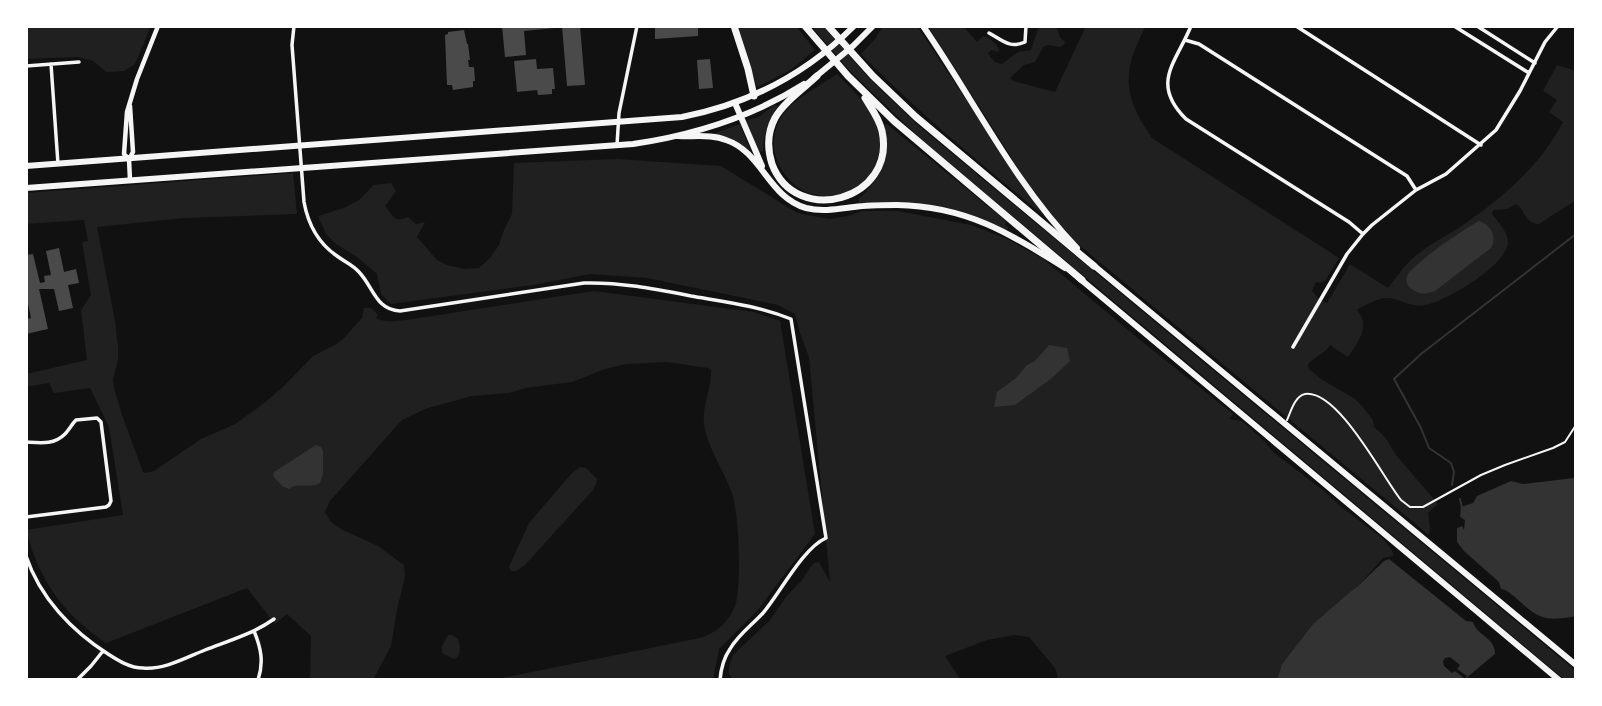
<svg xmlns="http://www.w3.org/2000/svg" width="1602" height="706" font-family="Ubuntu,sans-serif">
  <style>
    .green { fill: #202020 }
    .water { fill: #333 }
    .pier { fill: #111 }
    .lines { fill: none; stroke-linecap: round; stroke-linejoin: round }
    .stream { stroke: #333; stroke-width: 2 }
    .building { fill: #4a4a4a }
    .path { stroke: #f5f5f5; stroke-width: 2 }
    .minor { stroke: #f5f5f5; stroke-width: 3.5 }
    .tertiary { stroke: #f5f5f5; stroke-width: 4.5 }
    .primary { stroke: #f5f5f5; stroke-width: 6 }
    .trunk { stroke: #f5f5f5; stroke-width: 6 }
    .motorway { stroke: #f5f5f5; stroke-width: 7 }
  </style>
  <rect width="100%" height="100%" fill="#111"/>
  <path class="green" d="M26,26H151L135,64L124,71L106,72L93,61L78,57L26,59Z
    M736,26H796L815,50L792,69L757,87Z
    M811,26H823L868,77L920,127L1576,671V680H1565L922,140L849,70Z
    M883,26H917L1043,215C980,163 918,112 861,54L875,39Z
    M928,26H963L977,42L983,36C989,37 997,44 999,50L998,52L991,50L988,54L995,62L1002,64L1018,52L1031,50L1039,26H1056L1060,37L1065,42L1064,45L1060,47L1048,45L1044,46L1035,62L1024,65L1010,78L1013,81L1055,92L1086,26H1146C1121,72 1123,96 1152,138L1339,258L1325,281L1320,283L1316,282L1312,291L1319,299L1327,303L1350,264L1388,288C1395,279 1403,267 1412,259C1425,247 1442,238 1457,229C1500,200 1539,168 1563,122L1549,112L1557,100L1543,91L1557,65L1576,71V200L1539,224C1524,223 1526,210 1516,204L1507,209L1493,210L1492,214C1498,222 1508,232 1508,242C1508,265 1445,302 1425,305C1412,308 1400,299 1388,298C1378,297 1366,305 1358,309L1357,310C1371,326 1358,342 1348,357L1330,345C1325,354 1315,356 1308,364L1309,369L1321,379L1355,399L1362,406L1373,420L1374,427L1385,437L1396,455L1438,504L1428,513L1430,528L1429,535L1079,245C1053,219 1034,191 1012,162L1013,160Z
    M837,74C850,88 866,102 875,119C878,125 880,133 880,140C881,203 797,219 776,157C771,143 775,124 785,112C797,97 821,85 837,74Z
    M774,105L778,106C769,121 763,134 763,151L758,152L747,125L746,120L759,117Z
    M740,124L751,152C738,141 728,136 710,135Z
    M887,124L1007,222L1005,225L1008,227L1007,231L965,215L873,202L859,203V199C882,176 890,158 884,125Z
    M617,159L721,166L797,213L829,219L848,216L862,211H898L971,225L1005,238L1042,258L1140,340L1233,414L1229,419L1242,421L1265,442L1273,452L1324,491L1340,506L1382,538L1392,550L1393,556L1383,558L1358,586L1350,592L1313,624L1282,664L1277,680H1053L1058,678L1055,668L1029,637L1014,635L987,640L945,656L960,679L958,680H734L729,674V666L733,655L770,620L786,597L803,579L811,566L814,563L819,562L830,582L809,357L800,333L795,314L778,305L647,278L590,274L533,285L391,304L381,294L377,274L357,257L336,244L326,234L318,216L344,208L359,200L374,185L391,183L396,191L385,206C393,214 393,224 408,217L416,224L425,222L417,237L437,260L447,265L464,269L479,268L490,258L499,245L504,230L512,214L514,163Z
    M293,173L297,214L184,218L97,227L115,321L118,347V360L113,379L114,388L122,415L143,472L146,473L154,471L201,439L235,424L263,404L284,386L313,356L335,345L343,339L362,318L364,308C371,307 373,309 378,315L376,318C385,323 396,321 406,320L594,291L754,312L780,321L815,534L757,611L719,649L713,680H492L700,638C716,633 729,622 735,606C742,587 739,513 732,493C724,470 707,448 704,423C702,405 712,388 711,370L708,368L667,362L626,364L605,369L572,382L525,388L509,393L472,396L425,409L402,420L392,431L330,501L325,512L331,522L341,529L378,546L404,565L405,577L397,609L391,646L373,680H310L311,636L287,614L275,624L247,588L106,643C63,614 39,580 26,530L123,515L109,427L90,388L54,393L49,383L26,387V374L87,360L81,310L91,295L82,242L88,241L84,220L26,224V193Z
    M580,467L586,468L597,479L596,484L593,490L525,565L516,571H511L509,567L529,523L572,473Z
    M448,635H452L458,639C460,645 462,656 454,659L442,653V646Z"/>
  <path class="water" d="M1479,221C1490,224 1498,237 1491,248L1435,291C1427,294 1420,295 1413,290C1408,287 1405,282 1407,276C1412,264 1466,228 1479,221Z
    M1049,345L1067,348L1070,361L1052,378L1015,405L994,407L997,392L1016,378L1027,365L1035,361Z
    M316,445L321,447L323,451V474L320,483C310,489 297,482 289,489L282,486L273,476L274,472Z
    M1574,478L1576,479V616C1545,622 1538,619 1515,597C1509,593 1508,590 1501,589L1499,582L1464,551L1457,542V528L1462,526L1464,530L1465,520L1460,517L1461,507L1473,503L1477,496L1511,481L1523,484Z
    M1389,559L1466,621L1473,622C1477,636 1495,637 1495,654L1464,680H1277L1282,664L1313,624L1350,592L1358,586L1384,561Z"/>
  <path class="pier" d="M1450,657L1460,665L1457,669L1467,676L1465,679L1455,671L1452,673L1444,666L1443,661L1445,658Z"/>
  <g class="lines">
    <path class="stream" d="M1452,485L1454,472L1451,463L1429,448L1421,428L1394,379L1421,354L1576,234
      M1460,499L1462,508"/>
  </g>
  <path class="building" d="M502,26H555V28L524,31L526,55L505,57Z
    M562,26H580L585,85L567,86Z
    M655,26H698V36L655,39Z
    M464,30L467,44H468L470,60H468L469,67H474L475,81H473V87L453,90L452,85H447L445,35L448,34V32Z
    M536,59L537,69L553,68L555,89H552V94L538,95L537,90L517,92L514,61Z
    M710,59L713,88L699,89L697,60Z
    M59,248L64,272L76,269L79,283L68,285L73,308L59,311L54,289H39L48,329L26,334V319L31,318L26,294V255L33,254L40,283L45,282L44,276L51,275L46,251Z"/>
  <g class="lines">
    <path class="path" d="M1287,420C1291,411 1295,396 1305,394C1338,389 1383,478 1401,500L1410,507H1423L1481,475L1505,465L1553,448L1565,442L1576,425"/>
    <path class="minor" d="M294,26L292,45L304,202C308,224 318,243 337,256C345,262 353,265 359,272C374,288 376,310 400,311L584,283C620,282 655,289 691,296C726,302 759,306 791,319L826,538C803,548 780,593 763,613C752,625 738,635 730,649C723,659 721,668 720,680
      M1191,26C1176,63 1150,83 1186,119L1349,222L1363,234
      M1296,26L1481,145
      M1454,26L1529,73
      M1477,26L1535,63
      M989,33C1002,40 1010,49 1025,42L1026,26
      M1185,40L1199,44L1407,176L1416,190
      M51,64L58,164
      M26,66L79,62
      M617,145L619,113L637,26
      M1293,347L1347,254L1363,234L1372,225L1416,190L1446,174L1496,130L1520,91L1545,42L1558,26
      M26,442C41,443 54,445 65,434C69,430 72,424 76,420L97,418L101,422L111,501L109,505L106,507L26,517
      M26,556C40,598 72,631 108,654C119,661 130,668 143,668C164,670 185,658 205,650C228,641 253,634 274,619
      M254,631C261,648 264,662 258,680
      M77,680L91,666L103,651"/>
    <path class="tertiary" d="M128,158L124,154L127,112L137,79L158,26
      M130,180L129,159L133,152L130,106"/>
    <path class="primary" d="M814,78L853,46L873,26
      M26,166L682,117C749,104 806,74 854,26
      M26,188L633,144C694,135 752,117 804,84"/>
    <path class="trunk" d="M923,26C974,100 1014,183 1077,248
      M735,103L762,166
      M678,136C694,137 712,134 726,140C762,152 768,197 806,208C822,212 838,209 854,207C868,205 883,205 897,205C965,206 1010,233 1065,268
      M1092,264L1576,665
      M1079,278L1559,680"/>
    <path class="motorway" d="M734,26L748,69L754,96
      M805,26L848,76L894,121L1082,280
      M828,26L873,76L916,117L1094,266
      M817,76C804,88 783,103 775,118C767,133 767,148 772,164C796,228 897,200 882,131C879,118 871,108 865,98"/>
  </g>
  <rect width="1602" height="706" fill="none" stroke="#ffffff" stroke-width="56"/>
</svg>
